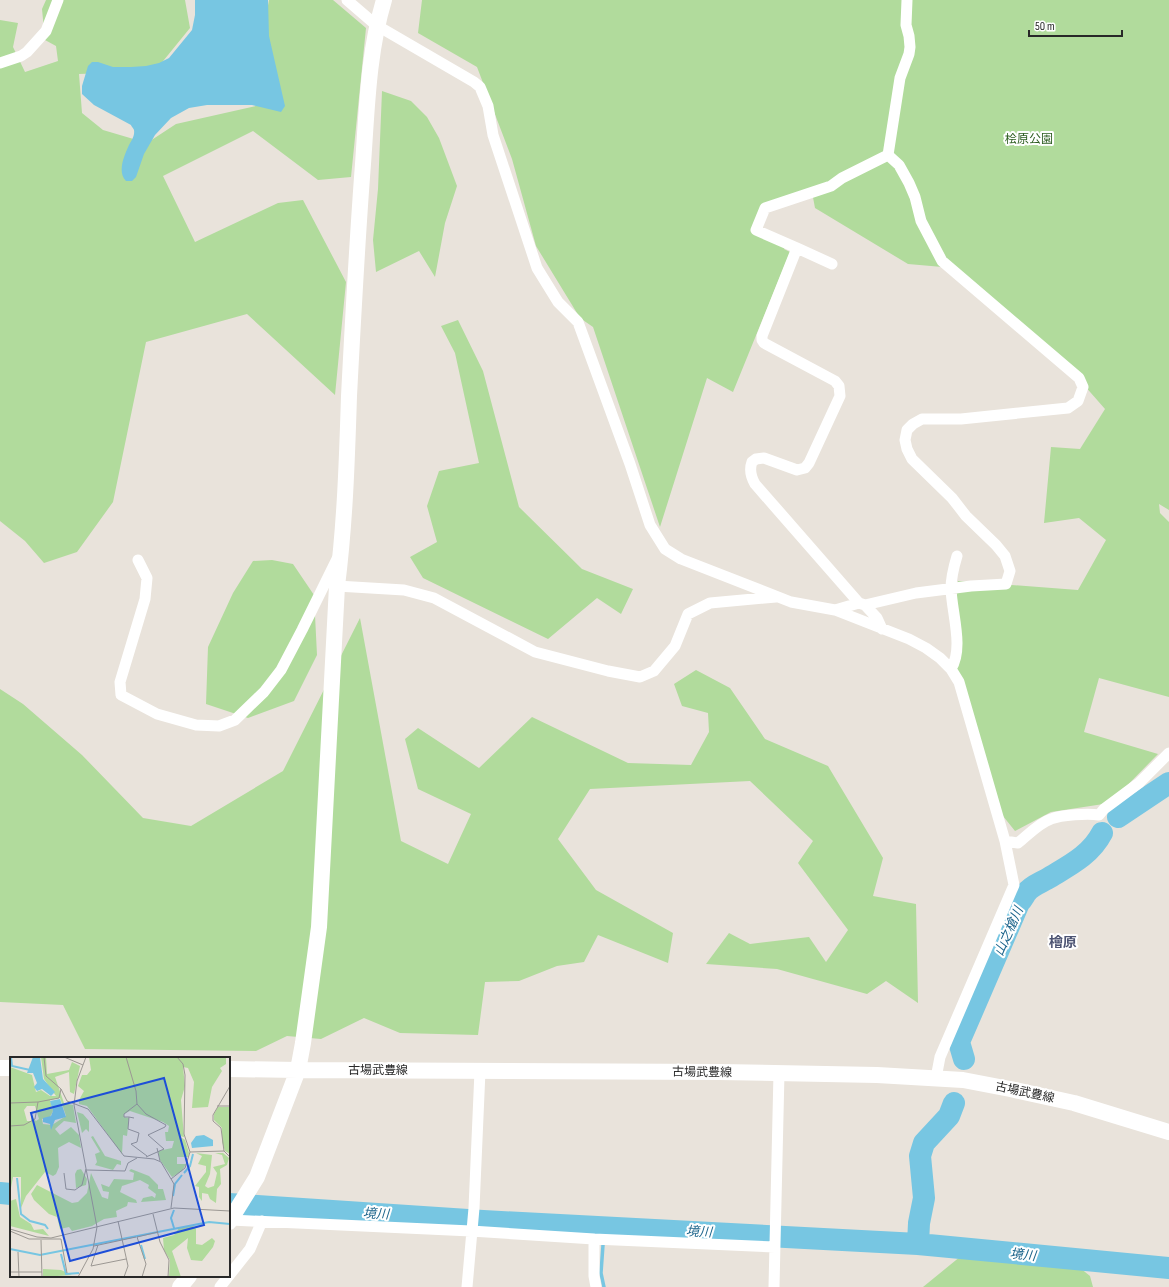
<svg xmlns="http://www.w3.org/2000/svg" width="1169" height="1287" font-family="'Sofia Sans Condensed','Noto Sans JP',sans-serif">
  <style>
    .green { fill: #b1db9c }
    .water { fill: #77c6e2 }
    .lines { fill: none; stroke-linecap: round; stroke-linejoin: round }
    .stream { stroke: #77c6e2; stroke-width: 3.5 }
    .river { stroke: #77c6e2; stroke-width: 22 }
    .street { stroke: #fff; stroke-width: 11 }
    .secondary { stroke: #fff; stroke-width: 16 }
    .labels { text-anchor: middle; stroke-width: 4; stroke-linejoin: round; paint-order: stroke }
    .park-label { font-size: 12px; fill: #2d5d20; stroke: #fff }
    .street-label { font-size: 12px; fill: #282828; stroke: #fff }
    .water-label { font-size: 13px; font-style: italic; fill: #1a638a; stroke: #fff }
    .quarter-label { font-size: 14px; font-weight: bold; fill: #4d5473; stroke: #fff }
    .inset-river { fill: none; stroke: #77c6e2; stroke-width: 2 }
    .inset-road { fill: none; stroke: #9c9893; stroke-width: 1 }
    .view { fill: #1d4ed8; fill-opacity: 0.15; stroke: #1d4ed8; stroke-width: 2 }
    .inset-edge { fill: none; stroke: #282828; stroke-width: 2 }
  </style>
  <rect width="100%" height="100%" fill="#e9e3db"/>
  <path class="green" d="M46,0H185L190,28L155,71L79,74L82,113L103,130L147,143L176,124L282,100L265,22L269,0H333L366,28L351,177L318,180L253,131L163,176L195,242L278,203L303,200L346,282L335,395L247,314L146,342L113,502L77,552L44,563L25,541L0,521V20L18,23L13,47L25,72L58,61L56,46L45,40L42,9Z
    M422,0H1169V510L1159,504L1160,513L1169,522V697L1099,678L1084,732L1158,754L1110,803L1051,812L1015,831L999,811L952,666L958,581L1078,590L1106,540L1079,518L1044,523L1051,447L1080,449L1105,409L1062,360L954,268L908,264L815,208L812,192L765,208L756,230L785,246L784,249L790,252L733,392L707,378L660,527L593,327L580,318L536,246L512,159L477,67L418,33Z
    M382,91L411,101L427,117L439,138L457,186L445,223L435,277L419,251L376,272L373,240L378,189Z
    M458,320L483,371L519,507L582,569L633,589L621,614L597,598L548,639L423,578L410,557L437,542L427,506L439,471L479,463L455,353L441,326Z
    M272,560L293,564L314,595L317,655L294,701L248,718L206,704L208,647L233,593L253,561Z
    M360,618L401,841L448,864L471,814L418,789L405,739L418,728L479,768L532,717L628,763L691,765L709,732L708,713L682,706L674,684L696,670L730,688L765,739L828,766L883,858L873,896L916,904L918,1003L886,981L867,994L777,969L706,964L729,933L750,944L809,937L826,962L848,930L798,863L813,841L750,781L590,789L558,839L596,890L673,933L668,963L598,935L584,962L557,966L519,981L485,982L478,1035L400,1033L364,1018L321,1039L287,1036L256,1051L85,1049L63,1005L0,1002V689L23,704L82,755L143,818L191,826L283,771Z
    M961,1256L1074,1263L1090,1276L1093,1287H923Z"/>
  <path class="water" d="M195,0H268L269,36L285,106L281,112L252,105H207L189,108L171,118L155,135L144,154L136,177L132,181H126C117,172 124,156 129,145C131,141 135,136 134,130C134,129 131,126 131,125L94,105L82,94V86L88,66L92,62H98L113,67H131L146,66L159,63L169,58L192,30L195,15Z"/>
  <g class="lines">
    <path class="stream" d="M603,1245L601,1273L604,1287"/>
    <path class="river" d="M1118,817L1169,783
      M964,1059L959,1042L1019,903C1022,900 1024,896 1026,893C1031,886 1040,883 1047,879C1068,866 1090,856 1102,833
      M0,1193L11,1194
      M229,1204L483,1221L918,1244L1169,1268
      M918,1244L919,1223L924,1198L920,1156L924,1143L949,1116L954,1103"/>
    <path class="street" d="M347,0L376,25L474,82L480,87L488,106L493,135L537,268L558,302L578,322L630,464L650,525L665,549L681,559L791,602L835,610L909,639L926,648L940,658L951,669L959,682L1005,841L1014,885L940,1057L936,1078
      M0,63L21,56L27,52L46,31L58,0
      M797,248L756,230L765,208L831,186L842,178L888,155
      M832,264L797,248L762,336V340L764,343L835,381L839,386L840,396L809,463L805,468L797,470L764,458L756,459L752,462C749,470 751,477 755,484L859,603
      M138,560L147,578L145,599L120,682L121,695L157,714L196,725L219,726L235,720L264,692L281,670L302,630L337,559
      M337,586L404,590L434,598L535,652L608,671L640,677L654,671L675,646L688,614L710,603L776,597
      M865,605L877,618L882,629
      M835,610L859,603L865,605L916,593L971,586L1006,584L1010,571L1005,556L996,545L966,516L952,498L912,459L907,449L905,440L907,430L913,424L922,419H961L1068,408L1078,401L1083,387L1079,378L942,261L921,221L915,197L909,183L899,165L888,155L900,78L909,54L910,47L909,36L906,25L907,0
      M951,669C964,648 952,614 951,589C951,578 954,566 957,556
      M1005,841L1018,843C1028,835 1039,823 1051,819C1061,815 1088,813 1099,815L1104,809L1139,783L1169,753
      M231,1220L471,1231L594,1239
      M220,1287L250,1249L262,1221
      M467,1287L474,1208L480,1071
      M596,1287L594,1276V1239L775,1247
      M774,1287L779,1073"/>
    <path class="secondary" d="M0,1068H11
      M229,1069L298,1070L719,1072L877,1075L963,1080L1010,1089L1074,1103L1169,1132
      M229,1222L257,1177L293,1083L298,1070L303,1043L319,927L337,586C345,523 347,460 349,396C353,319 357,242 363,164C367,109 368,53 384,0
      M180,1287L189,1276"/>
  </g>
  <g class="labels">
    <g class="park-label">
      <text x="1029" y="143">桧原公園</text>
    </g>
    <g class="street-label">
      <text x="378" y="1074">古場武豊線</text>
      <text transform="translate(702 1072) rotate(1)" y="4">古場武豊線</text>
      <text transform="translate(1025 1092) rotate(12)" y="4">古場武豊線</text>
    </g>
    <g class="water-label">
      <text transform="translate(1008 931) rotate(-66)" y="5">山之槍川</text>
      <text transform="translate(376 1213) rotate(3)" y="5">境川</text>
      <text transform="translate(699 1231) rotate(3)" y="5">境川</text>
      <text transform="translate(1023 1254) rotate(6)" y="5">境川</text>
    </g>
    <g class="quarter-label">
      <text x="1063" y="947">檜原</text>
    </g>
  </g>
  <g transform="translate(10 1057)">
    <rect width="220" height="220" fill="#e9e3db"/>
    <path d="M31,0H36L37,17L59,13L62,5L70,9L64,37L60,35L59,15L45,20L54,46L63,48L66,66L54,64L45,72L50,78L61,70L69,78L71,91L59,85L48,91L49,110L46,117L43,119L35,115L16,139L11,151V120H3L0,136V10L22,18L26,35L31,33L40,39H46L34,22ZM50,41L56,59L42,68L33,67L32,62L40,60L43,54L40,43ZM17,49H25L29,62L26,64L21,59V64H17L14,53ZM79,0H216V7L210,11L212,14L202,30L198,50L182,51L184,25L178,11L173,10L175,29L171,43L174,80L169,79L175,83L179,96L178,100H167V107H176L172,114L162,120L150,103L148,94L162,91L164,84H156L155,75H158L159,69L153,65L120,54L114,57V60L119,61L117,79L113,78L112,97L77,49L69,47V43L74,34L68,29L72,18H77L81,13ZM208,50H220V97L215,94L212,85V71L204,63V57ZM67,55L73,57L79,64V75L76,72L72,76ZM83,79L95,99L111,104V108L107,107L103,113L85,108L87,105L85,97L90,95L81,80ZM186,96L202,98L200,117L195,129L198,131L204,129L207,116L203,110L215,107L212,98L205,96H213L219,101L217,108L210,112L211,127L207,132L206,146L200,142L198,137L192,136V144L189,140V130L185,129L196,115V109L188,107L192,99ZM71,112L77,122L76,128L66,131L65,117L67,113ZM121,112L139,119L148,128V132H153L156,143L131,145L133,141L142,139L145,141L146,137L138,131L139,128L130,123L112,129L110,135L126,143L127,146L118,145L117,149L106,154L107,160L94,162L82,169L62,174L59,170L50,172L47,160L39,157L24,143L21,137L27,128L62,146L68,145L77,136L81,116L92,140L98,142L99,135L93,134L91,127L99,130L104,122L123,123L124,116L119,114ZM6,142L10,160L21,167L24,173L33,172L39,179L0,169V144ZM182,168L186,172V187L192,188L202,181L205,184L203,190L192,204L181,203L177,191L178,181L162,194L171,220H159L160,203L154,193L153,181L164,178L169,171ZM33,212L51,213L62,218L33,220Z" fill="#b1db9c" fill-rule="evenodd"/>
    <path d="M23,0H30L33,22L45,35L41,39L32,32L27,34L24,30L27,26L23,16H17ZM50,42L56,60L45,63L41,73L40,67L33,65V61L41,59L43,54L40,44ZM194,78L203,83V89L182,91L181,86L186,79Z" fill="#77c6e2"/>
    <path class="inset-river" d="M1,0L2,9L20,13M174,116L180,109L183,97M7,121L11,157L20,164L35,168L38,172M163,139L165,127L172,118M164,153L161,161L164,171M131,188L135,202M0,192L30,198L199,165L220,167M51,197L56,217L69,216"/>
    <path class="inset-road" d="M34,0L36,19L51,32L57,44L78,52L114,99L144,102L151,105L164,127L161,151M54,0L73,8M116,0L126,34L127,47L136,57L156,68L155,70L138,78L154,92L136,100M220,29L203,58V64L211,71L214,94L220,100M0,46L28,45L49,41L51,32M207,49H220M119,60H114V57L127,47M124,61L119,60L118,72L129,76L127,85L121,87L137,99M0,69L14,68L25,62L28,45M147,91L150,104M180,95L214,94M77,113L115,114L118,106L127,101M54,116L56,132L65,133L72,128L76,112M161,122L175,111L180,95L174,77L175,18L173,7L167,0M143,157L150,185L159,203L158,220M108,164L118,209L114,220M0,172L27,180L41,181L164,151L220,154M0,174L19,182H51M51,182L57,216M31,183L32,220M88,188L81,209L116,202M84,189L126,180M8,195L9,220M0,215H32M68,220L83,192L87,170L64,48L67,24L76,0M132,220L136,207L127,180L148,175"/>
    <path class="view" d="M154,21L194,168L60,204L21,56Z"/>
    <rect width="220" height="220" class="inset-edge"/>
  </g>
  <path d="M1029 30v6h93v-6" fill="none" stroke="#282828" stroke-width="2"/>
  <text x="1035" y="30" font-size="12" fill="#282828" stroke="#ffffff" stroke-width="3" paint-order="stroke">50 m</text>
</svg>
